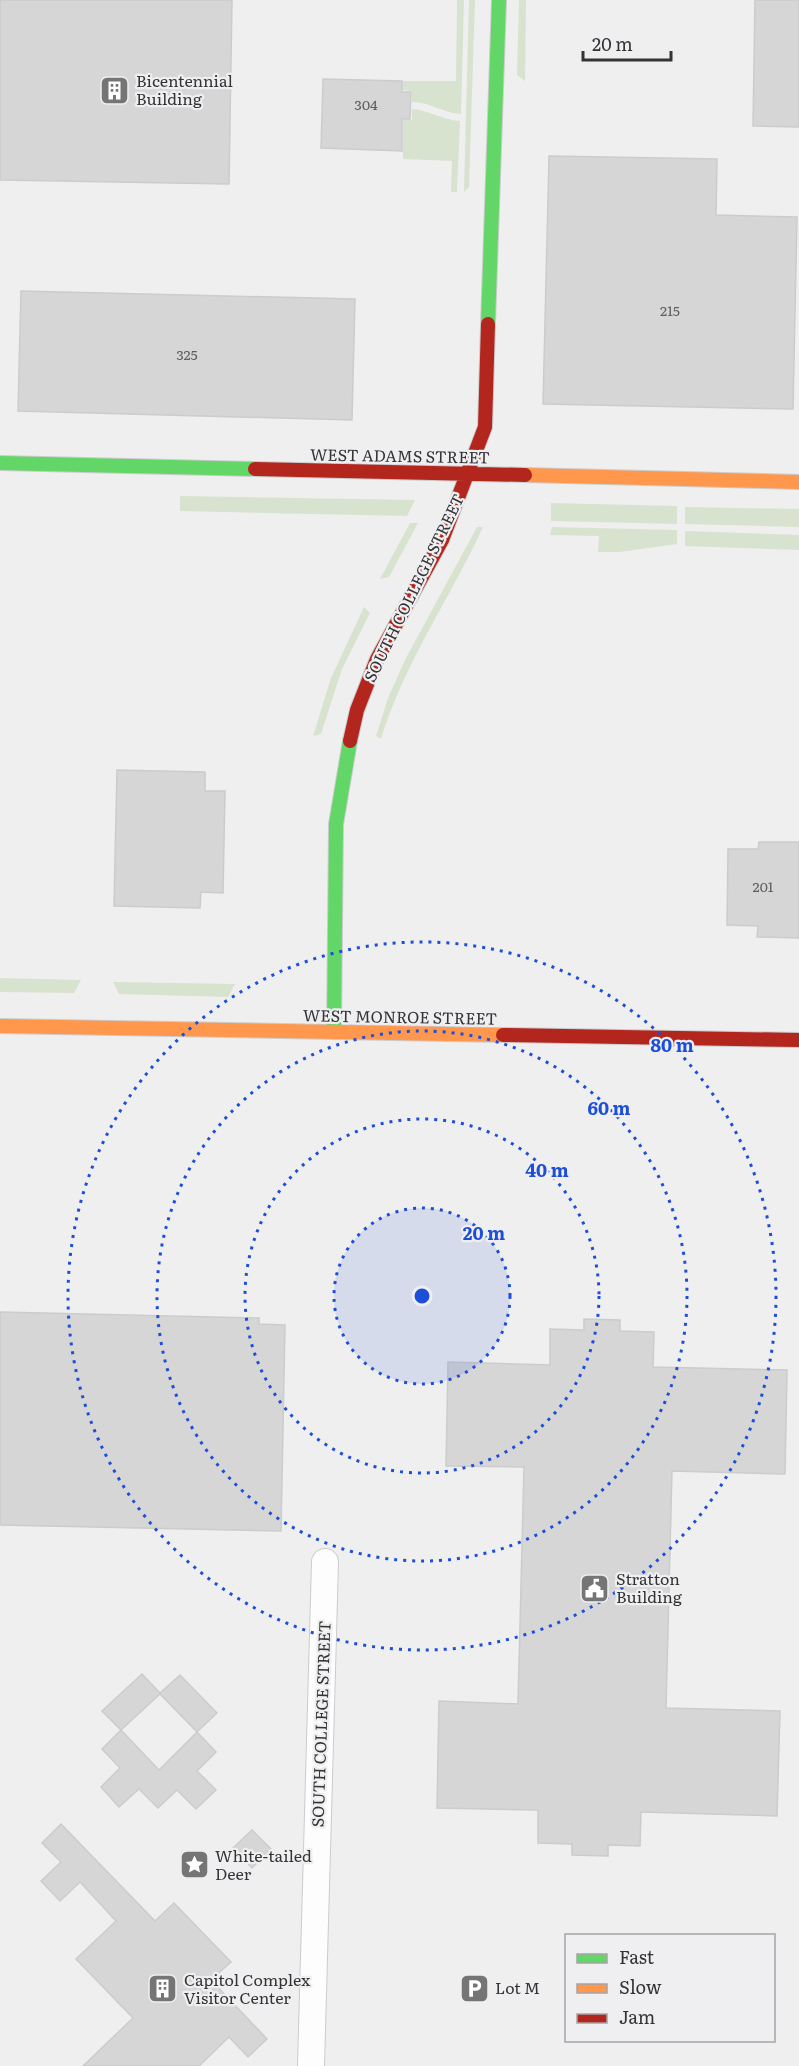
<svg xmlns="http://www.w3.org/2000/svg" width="799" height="2066" font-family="Literata,serif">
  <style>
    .green { fill: #d7e3ce }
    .building { fill: #d6d6d7; stroke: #cccccd; stroke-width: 1.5; fill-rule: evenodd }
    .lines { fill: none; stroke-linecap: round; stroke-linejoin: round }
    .street-casing { stroke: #cccccd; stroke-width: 28 }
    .fast-casing { stroke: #cccccd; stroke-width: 16 }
    .slow-casing { stroke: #cccccd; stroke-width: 16 }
    .jam-casing { stroke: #cccccd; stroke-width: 16 }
    .street { stroke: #fdfdfd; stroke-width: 26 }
    .fast { stroke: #63d668; stroke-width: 14 }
    .slow { stroke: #ff974d; stroke-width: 14 }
    .jam { stroke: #b3261e; stroke-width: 14 }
    .ring { fill: none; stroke: #1d4ed8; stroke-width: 3; stroke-dasharray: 3 6 }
    .labels { text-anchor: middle; stroke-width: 4.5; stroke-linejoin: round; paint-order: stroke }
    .number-label { font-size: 14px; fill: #605f60 }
    .poi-label { font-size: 16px; fill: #353435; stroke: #efeef1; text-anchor: start }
    .street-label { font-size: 16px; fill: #353435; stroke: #efeef1 }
    .centre { fill: #1d4ed8; stroke: #efeef1; stroke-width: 3 }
    .ring-label { font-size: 18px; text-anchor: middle; font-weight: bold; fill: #1d4ed8; stroke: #efeef1; stroke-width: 4.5; stroke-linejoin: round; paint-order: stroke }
  </style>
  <rect width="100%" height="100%" fill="#efeff0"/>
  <path class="green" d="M457,0H464L461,114C443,113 430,102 412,102V91L403,90V81H456Z
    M469,0H475L469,187L464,192Z
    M519,0H526L525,81L517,75Z
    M412,109C429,110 442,120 460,121L457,192H451L452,161L403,159V120H412Z
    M180,496L415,500L407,516L180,511Z
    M551,503L677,506V524L551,521Z
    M685,507L799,509V527L685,524Z
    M410,523H418L389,577L380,579Z
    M477,527H483C450,599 404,663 381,739L376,736L388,698L406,658Z
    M552,527L677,530V544L619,552H598L599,536L550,535Z
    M685,531L799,535V550L685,546Z
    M364,607L370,613L342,669L321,734L313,736L331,678Z
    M0,978L81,980L74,993L0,992Z
    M113,982L235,984L228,997L119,994Z"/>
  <path class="building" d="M0,0H232L229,184L0,180Z
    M755,0H799V127L753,126Z
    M323,79L402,81V92H411L410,119H402V151L321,148Z
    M549,156L717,159L716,215L797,217L793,409L543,404Z
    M21,291L355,299L352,420L18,411Z
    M117,770L205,772V791H225L223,893L201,892L200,908L114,906Z
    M759,842H799V938L757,937L758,926L727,925L728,849H758Z
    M0,1312L259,1318V1324L285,1325L281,1531L0,1525Z
    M584,1319L620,1320V1331L654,1332L653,1367L787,1370L785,1474L672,1471L666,1708L780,1711L777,1816L641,1812L640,1846L608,1845V1856L572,1855V1844L538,1843V1810L437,1808L439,1701L518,1704L524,1467L446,1466L448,1362L550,1365V1329L584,1330Z
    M142,1674L160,1693L180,1675L217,1713L197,1732L216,1752L197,1771L216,1790L196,1809L177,1790L158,1808L139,1789L119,1807L101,1787L120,1768L102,1749L121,1730L102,1711ZM160,1694L197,1732L159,1770L121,1730Z
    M61,1824L155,1921L174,1903L231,1962L211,1980L267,2039L248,2057L229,2037L199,2066H83L133,2018L76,1959L116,1921L80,1882L60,1901L41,1881L61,1862L42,1843Z
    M252,1830L271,1849L252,1868L233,1848Z"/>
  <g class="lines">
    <defs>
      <path id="street" d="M311,2066L325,1562"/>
      <path id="fast" d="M488,324L499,0
        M0,463L255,469
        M334,1032L336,824L350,741"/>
      <path id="slow" d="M525,475L799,482
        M0,1026L503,1035"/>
      <path id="jam" d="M255,469L525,475
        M350,741L357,710L377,659L442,540L485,427L488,324
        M503,1035L799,1040"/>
    </defs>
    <use href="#street" class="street-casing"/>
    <use href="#fast" class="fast-casing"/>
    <use href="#slow" class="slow-casing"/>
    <use href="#jam" class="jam-casing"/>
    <use href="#street" class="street"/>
    <use href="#fast" class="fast"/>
    <use href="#slow" class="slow"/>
    <use href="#jam" class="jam"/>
  </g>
  <circle cx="422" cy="1296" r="88" fill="#1d4ed8" fill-opacity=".12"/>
  <g class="ring">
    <circle cx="422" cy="1296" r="88"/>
    <circle cx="422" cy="1296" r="177"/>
    <circle cx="422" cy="1296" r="265"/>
    <circle cx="422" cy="1296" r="354"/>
  </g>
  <defs>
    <symbol id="building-square" viewBox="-11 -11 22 22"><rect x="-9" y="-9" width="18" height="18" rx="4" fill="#767576" stroke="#efeef1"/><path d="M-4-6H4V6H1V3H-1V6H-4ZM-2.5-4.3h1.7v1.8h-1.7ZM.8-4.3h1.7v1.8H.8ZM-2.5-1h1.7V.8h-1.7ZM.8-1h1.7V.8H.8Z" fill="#fff"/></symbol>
    <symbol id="civic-square" viewBox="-11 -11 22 22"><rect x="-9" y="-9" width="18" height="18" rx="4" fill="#767576" stroke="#efeef1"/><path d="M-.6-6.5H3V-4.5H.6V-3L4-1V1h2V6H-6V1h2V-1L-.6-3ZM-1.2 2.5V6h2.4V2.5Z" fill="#fff"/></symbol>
    <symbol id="sight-square" viewBox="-11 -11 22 22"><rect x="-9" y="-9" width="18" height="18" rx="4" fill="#767576" stroke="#efeef1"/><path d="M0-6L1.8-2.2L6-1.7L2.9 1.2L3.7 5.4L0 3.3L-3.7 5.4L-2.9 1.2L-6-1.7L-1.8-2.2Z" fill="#fff"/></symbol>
    <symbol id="parking-square" viewBox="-11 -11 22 22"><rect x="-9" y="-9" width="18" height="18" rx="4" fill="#767576" stroke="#efeef1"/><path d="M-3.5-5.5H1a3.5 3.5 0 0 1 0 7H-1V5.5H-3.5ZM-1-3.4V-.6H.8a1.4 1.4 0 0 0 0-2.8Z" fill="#fff"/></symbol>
  </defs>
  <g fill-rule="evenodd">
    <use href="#building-square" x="98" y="74" width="33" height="33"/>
    <use href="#civic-square" x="578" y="1572" width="33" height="33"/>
    <use href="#sight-square" x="178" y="1848" width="33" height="33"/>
    <use href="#parking-square" x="458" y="1972" width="33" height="33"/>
    <use href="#building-square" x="146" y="1972" width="33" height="33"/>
  </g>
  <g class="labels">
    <g class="number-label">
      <text x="366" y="110">304</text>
      <text x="670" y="316">215</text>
      <text x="187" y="360">325</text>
      <text x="763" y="892">201</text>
    </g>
    <g class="poi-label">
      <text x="136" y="87">Bicentennial<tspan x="136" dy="18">Building</tspan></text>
      <text x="616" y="1585">Stratton<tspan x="616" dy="18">Building</tspan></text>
      <text x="215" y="1862">White-tailed<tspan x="215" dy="18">Deer</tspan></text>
      <text x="184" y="1986">Capitol Complex<tspan x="184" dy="18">Visitor Center</tspan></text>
      <text x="495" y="1994">Lot M</text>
    </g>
    <g class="street-label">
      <text transform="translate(400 456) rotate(1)" y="6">WEST ADAMS STREET</text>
      <text transform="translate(414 588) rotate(-64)" y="6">SOUTH COLLEGE STREET</text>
      <text transform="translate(400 1017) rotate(1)" y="6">WEST MONROE STREET</text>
      <text transform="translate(321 1724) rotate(-88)" y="6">SOUTH COLLEGE STREET</text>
    </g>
  </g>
  <circle cx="422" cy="1296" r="9" class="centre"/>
  <g class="ring-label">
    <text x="672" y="1052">80 m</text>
    <text x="609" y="1115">60 m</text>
    <text x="547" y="1177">40 m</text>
    <text x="484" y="1240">20 m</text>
  </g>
  <rect x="565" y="1934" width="210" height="108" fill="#efeef1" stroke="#a5a4a6" stroke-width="1.5"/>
  <rect x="577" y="1954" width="30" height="9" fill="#63d668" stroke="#a5a4a6" stroke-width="1.5"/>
  <text x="619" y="1964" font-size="18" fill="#353435">Fast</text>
  <rect x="577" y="1984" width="30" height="9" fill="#ff974d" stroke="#a5a4a6" stroke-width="1.5"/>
  <text x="619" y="1994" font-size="18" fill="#353435">Slow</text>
  <rect x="577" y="2014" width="30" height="9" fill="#b3261e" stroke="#a5a4a6" stroke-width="1.5"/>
  <text x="619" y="2024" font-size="18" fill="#353435">Jam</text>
  <path d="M583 51v9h88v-9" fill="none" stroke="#353435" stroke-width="3"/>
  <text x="592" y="51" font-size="18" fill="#353435" stroke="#efeef1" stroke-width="4.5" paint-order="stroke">20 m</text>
</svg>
